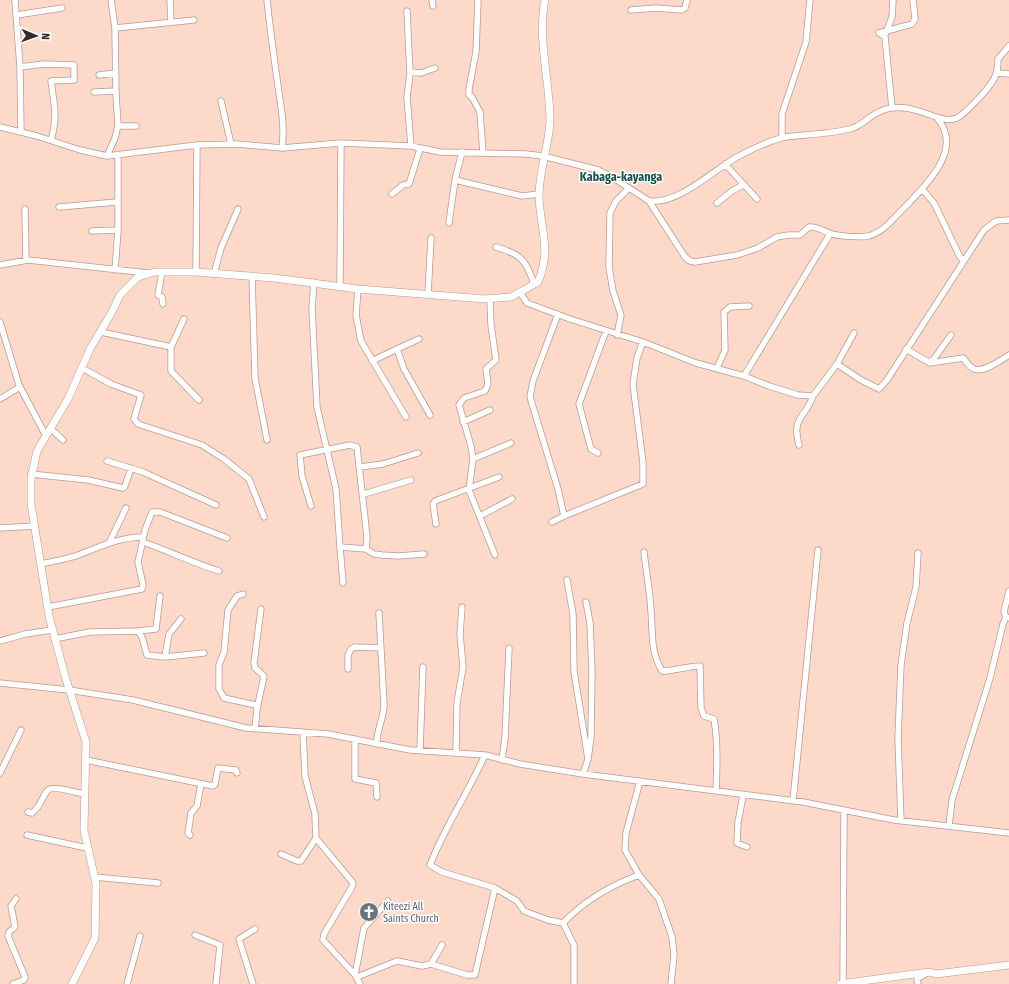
<svg xmlns="http://www.w3.org/2000/svg" width="1009" height="984" font-family="'Fira Sans Condensed',sans-serif">
  <style>
    .lines { fill: none; stroke-linecap: round; stroke-linejoin: round }
    .minor-casing { stroke: #bc9a8c; stroke-width: 7 }
    .tertiary-casing { stroke: #bc9a8c; stroke-width: 8 }
    .minor { stroke: #fff; stroke-width: 5.5 }
    .tertiary { stroke: #fff; stroke-width: 7 }
    .labels { text-anchor: middle; stroke-width: 3; stroke-linejoin: round; paint-order: stroke }
    .worship-label { font-size: 10px; fill: #5b616d; stroke: #fff; text-anchor: start }
    .quarter-label { font-size: 12px; font-weight: bold; fill: #17524e; stroke: #fff }
  </style>
  <rect width="100%" height="100%" fill="#fdd9ca"/>
  <g class="lines">
    <defs>
      <path id="minor" d="M15,0L20,67L21,132
        M170,0L171,22
        M267,0C270,29 274,57 278,86C281,107 285,127 282,148
        M432,0L433,6
        M478,0L476,52L469,89V95L472,97L480,112L483,153
        M631,10L656,8L681,10L685,8L687,0
        M407,11L410,74L407,97L411,146
        M17,15L62,8
        M115,28L194,20
        M879,33L885,37L892,108
        M879,33L912,24L915,19L913,0
        M886,33L892,17L893,0
        M20,67L44,64L74,65V80L51,81C54,104 58,116 51,140
        M410,72L421,73L435,68
        M998,73L1009,74
        M99,75L115,73
        M94,92L116,91
        M221,101L231,144
        M118,126H136
        M0,127L37,136L80,150L107,156L197,145L237,144L282,148L341,143L411,146L440,152L526,154L543,156L598,170L612,177L649,201C679,205 714,169 739,156C752,149 767,142 781,138C788,136 797,136 805,135C819,134 839,132 853,128C864,124 870,115 881,111C911,98 939,126 957,118C966,113 974,103 981,96C993,82 998,77 998,59L1009,46
        M782,138V114L806,42L810,0
        M462,152L455,180L522,196L539,194
        M107,156L115,138L118,125L116,95L115,28L111,0
        M725,164L757,199
        M922,189L934,203L960,257L964,261
        M392,194L403,185L409,184L420,149
        M649,201L685,257L690,261L695,262L737,255L758,248L777,237L789,235H800L809,227C817,226 821,230 829,233C836,236 861,238 868,236C885,232 894,217 906,206C927,184 964,149 937,118
        M717,203L732,191L743,185
        M59,207L117,202
        M25,209L26,260
        M449,223L455,180
        M92,231L118,230
        M496,247C520,254 526,259 534,284
        M0,265L28,260L148,273
        M115,270L118,230V155
        M162,272L158,295L162,297L163,304
        M196,272L197,145
        M214,274L221,248L238,209
        M252,276L255,378L267,440
        M314,282L312,309L317,407L336,489L340,547L366,549L374,554L382,555L398,556L424,554
        M340,286L341,143
        M358,289L356,315L361,341L406,417
        M520,292L527,303L570,319L643,342L696,363L744,376L769,386L798,395L813,396L837,364L861,380L879,389L887,380L984,230L996,221L1009,220
        M428,294L431,238
        M490,299L491,325L496,360L486,369L488,384L485,391L464,398L459,405L471,446L473,459L469,490L495,555
        M0,322L19,385L46,436
        M101,332L171,347V371L199,400
        M617,335L621,315L613,291L609,267L610,213L616,201L629,188
        M171,347L184,319
        M397,349L419,339
        M906,349L930,363L963,358C966,361 969,367 974,369C984,373 1001,360 1009,355
        M372,361L397,349L404,369L430,415
        M928,362L933,360L951,335
        M837,364L854,333
        M82,368L111,384L141,395L134,419L138,424L202,445L224,459L249,479L264,517
        M717,368L725,350L724,312L730,307L749,306
        M744,376L830,234
        M0,399L20,387
        M463,422L490,410
        M50,428L63,440
        M799,445C791,416 806,418 813,396
        M598,453L591,449L579,404L606,331
        M473,459L511,443
        M107,461L143,472L216,505
        M360,467L383,464L418,453
        M31,474L88,480L123,488L125,486L131,468
        M364,494L411,480
        M311,506L302,476L300,455L350,445L357,447L367,537L366,549
        M480,516L512,499
        M564,516L643,484V463L633,384L637,358L643,342
        M552,522L564,516L558,489L530,397L533,381L558,314
        M436,524L433,504L435,501L499,477
        M0,528L35,526
        M143,542C169,551 193,563 219,571
        M109,543L126,508
        M340,547L343,583
        M644,552C646,572 650,591 651,611C653,634 650,650 662,671C675,671 687,666 700,666L701,708L704,716L714,719C718,743 717,767 716,791
        M41,564C54,561 69,559 81,554C101,546 121,537 143,537
        M567,580L573,614L574,671L588,759
        M243,594L237,596L228,610L224,652L219,665V689L224,698L256,705L257,709L255,729
        M48,607L142,589L143,585L138,562L145,530L152,512H160L227,538
        M1006,617L1004,612L1009,591
        M138,631L156,629L160,596
        M54,639L90,632L138,631L142,637L147,655L165,657L204,653
        M0,641L25,634L52,630
        M165,657L169,634L181,619
        M348,669V655L351,649L355,647L381,648
        M0,683L69,690L133,700L246,728L328,734L410,750L485,755L520,764L583,774L803,802L894,820L1009,833
        M257,709L264,676L255,668L254,663L261,609
        M303,733L305,776L315,814L316,838L353,883L352,887L324,934L323,940L355,975L360,984
        M355,739V779L376,783L377,797
        M377,744C376,730 384,719 384,705L379,613
        M420,750L423,667
        M456,752L457,703L463,667L460,634L462,607
        M485,755C468,793 445,826 430,865L442,872L495,888L517,901L524,911L548,920L563,923C585,900 609,886 639,875
        M86,760L213,786L215,784L218,768L236,770L237,773
        M502,760L505,738L509,648
        M0,773L21,730
        M583,774L588,759L591,737L592,671L590,623L586,602
        M640,781L626,833L625,850L639,875L659,899L672,937L674,955L671,984
        M743,796L738,822L737,843L747,847
        M793,801L818,550
        M28,812L32,813C43,804 41,797 48,790C52,785 78,793 84,794
        M901,821L898,738L901,665L907,623L916,587L918,553
        M949,826L952,800L990,678L1003,624L1006,617L1009,618
        M27,835L87,848
        M190,835L188,833L191,813L197,806L201,784
        M281,854L297,861H301L316,838
        M95,877L158,883
        M563,923L574,945V984
        M195,935L220,945L216,984
        M431,964L467,975H475L495,888
        M355,975L364,928L388,901
        M357,977L397,961L422,966L431,964L442,945
        M13,984L24,980L25,977L8,936L9,932L15,927L11,906L16,899
        M127,984L140,936
        M253,984L239,939L255,929
        M843,984L844,810
        M918,984L917,979L927,973"/>
      <path id="tertiary" d="M72,984L95,938L96,884L84,830L86,742L65,676L49,616L31,504V479L37,451L68,399L90,349L112,312L120,295L138,277L155,272H196L274,278L358,289L485,299L511,297L538,282C552,249 540,229 539,196C539,170 549,146 550,121C550,81 537,39 545,0
        M840,984L929,972L936,974L1009,965"/>
    </defs>
    <use href="#minor" class="minor-casing"/>
    <use href="#tertiary" class="tertiary-casing"/>
    <use href="#minor" class="minor"/>
    <use href="#tertiary" class="tertiary"/>
  </g>
  <defs>
    <symbol id="church-disc" viewBox="-11 -11 22 22"><circle r="9.5" fill="#6b7280" stroke="#fff"/><path d="M-1.2-6h2.4v3.5h3.3v2.4h-3.3V6h-2.4V-.1h-3.3v-2.4h3.3Z" fill="#fff"/></symbol>
  </defs>
  <g fill-rule="evenodd">
    <use href="#church-disc" x="358" y="901" width="22" height="22"/>
  </g>
  <g class="labels">
    <g class="worship-label">
      <text x="383" y="910">Kiteezi All<tspan x="383" dy="12">Saints Church</tspan></text>
    </g>
    <g class="quarter-label">
      <text x="621" y="181">Kabaga-kayanga</text>
    </g>
  </g>
  <g transform="translate(36 36) rotate(92)" stroke="#ffffff" stroke-width="3" paint-order="stroke">
  <path d="M0-3L7 15L0 10L-7 15Z" fill="#372a24"/>
  <text y="-6" font-size="11" font-weight="bold" text-anchor="middle" fill="#372a24">N</text>
  </g>
</svg>
